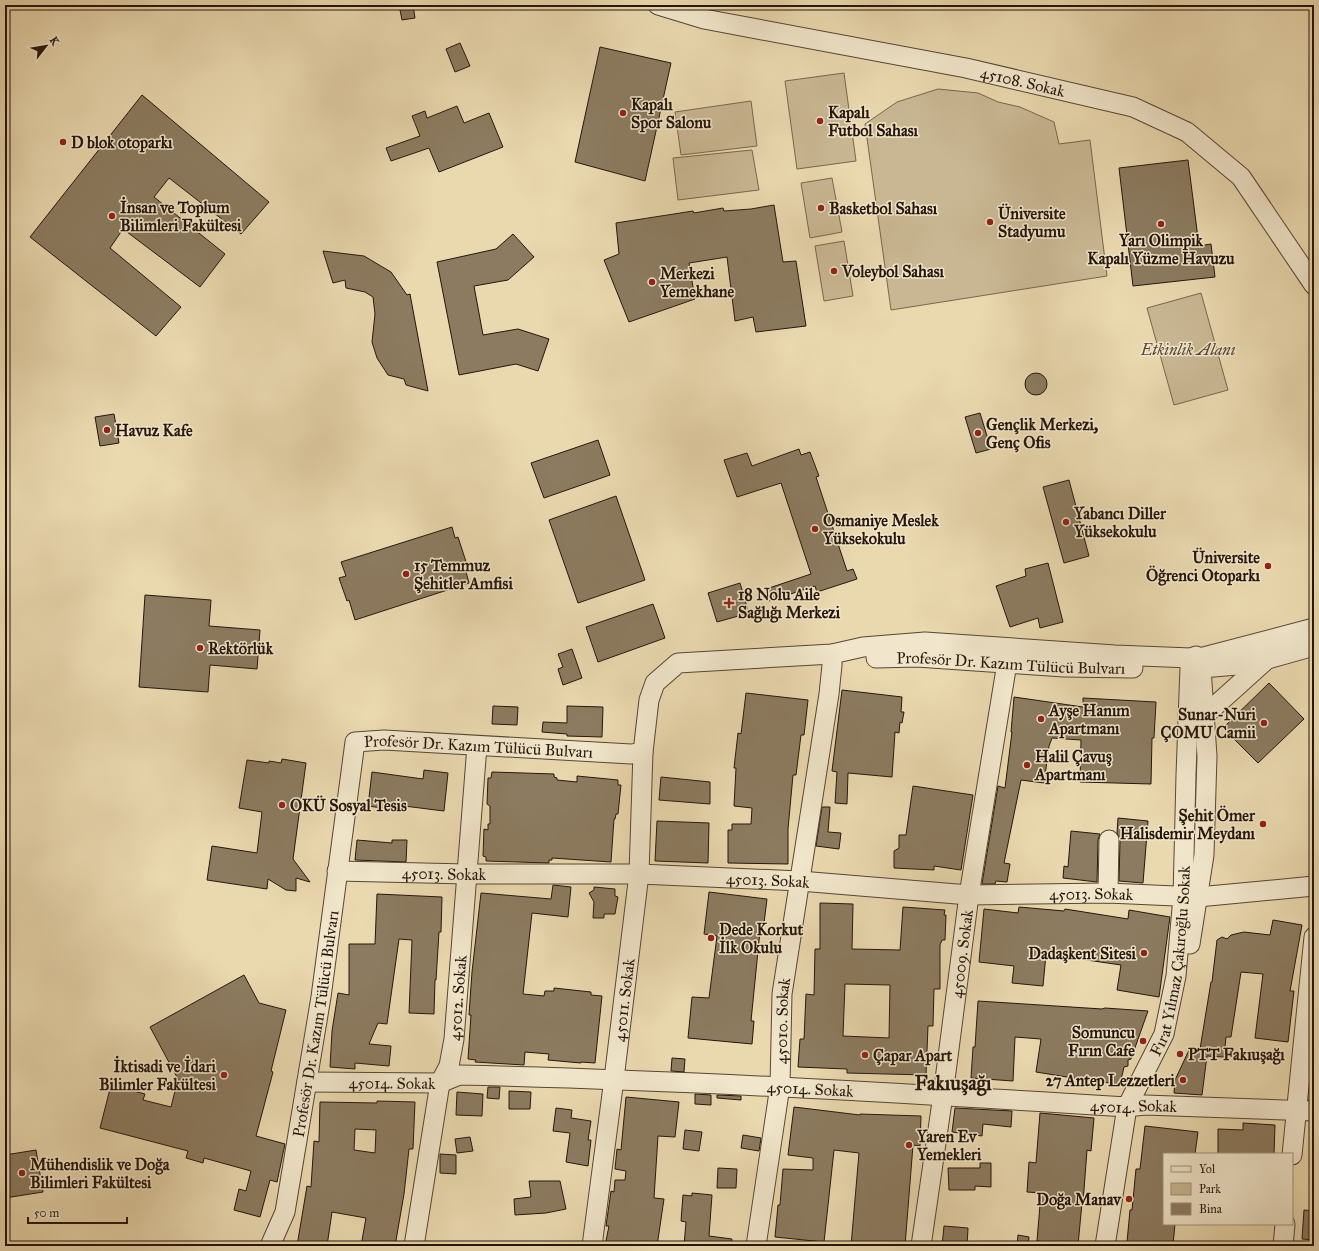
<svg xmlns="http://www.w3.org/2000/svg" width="1319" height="1251" font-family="'IM FELL Great Primer',serif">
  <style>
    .green { fill: #c9b793; stroke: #78664f }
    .building { fill: #8c7b60; stroke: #26160b; fill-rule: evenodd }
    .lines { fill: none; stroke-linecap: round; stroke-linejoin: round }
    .minor-casing { stroke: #574634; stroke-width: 21 }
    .minor { stroke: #f1e6cb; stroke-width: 19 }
    .poi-dot { fill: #8f2418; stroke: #f1e6cb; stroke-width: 1.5 }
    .labels { text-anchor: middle; stroke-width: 3; stroke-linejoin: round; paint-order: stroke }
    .street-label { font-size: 16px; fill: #26160b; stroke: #f1e6cb }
    .poi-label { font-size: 16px; font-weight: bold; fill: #26160b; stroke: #f1e6cb; text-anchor: start }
    .park-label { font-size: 16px; font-style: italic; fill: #574634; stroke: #f1e6cb }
    .district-label { font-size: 20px; font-weight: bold; fill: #26160b; stroke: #f1e6cb }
  </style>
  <rect width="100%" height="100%" fill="#ead8af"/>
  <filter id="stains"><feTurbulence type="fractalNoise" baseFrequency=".005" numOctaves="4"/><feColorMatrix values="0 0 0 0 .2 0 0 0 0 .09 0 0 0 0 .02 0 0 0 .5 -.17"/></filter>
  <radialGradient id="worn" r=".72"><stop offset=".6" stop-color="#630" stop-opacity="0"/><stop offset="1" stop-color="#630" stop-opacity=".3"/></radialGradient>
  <path class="green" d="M844,73L856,161L797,169L785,81Z
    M938,89L978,93L998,102L1020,107L1054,122L1059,144L1090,140L1107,276L891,310L865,124L897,102Z
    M751,101L757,146L681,155L675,112Z
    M752,150L759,190L678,200L673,158Z
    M832,178L842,232L810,238L801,183Z
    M844,241L853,296L824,301L815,246Z
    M1201,293L1228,390L1174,405L1147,308Z"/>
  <path class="building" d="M399,5H413L415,18L402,20Z
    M460,43L470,66L455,72L446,49Z
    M600,47L671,63L645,181L575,162Z
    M142,95L269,202L241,234L169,178L154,197L225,254L200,287L123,229L110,248L181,307L156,336L30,237Z
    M457,106L464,123L489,113L503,147L439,172L429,148L391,161L386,148L420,136L412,116L425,111L427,118Z
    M1188,160L1199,246L1211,244L1215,277L1133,286L1119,168Z
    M774,205L783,262L796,261L806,326L756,332L753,317L735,321L727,257L689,263L695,299L629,322L604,260L619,254L616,223L693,211L694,213L723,208L724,211L751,209Z
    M513,234L534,257L508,280L474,286L483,335L518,329L549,339L538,371L516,364L459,375L437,262L496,249Z
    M323,251L364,256L391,272L407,295L410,294L428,391L406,385L404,379L388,375L377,358L372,342L375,314L373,297L365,292L346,288L345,280L333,283Z
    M1025 384a11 11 0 1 1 22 0a11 11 0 1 1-22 0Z
    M980,413L991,449L976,453L965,417Z
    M114,414L119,443L100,446L95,417Z
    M598,440L610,475L544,498L531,463Z
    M799,449L801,455L810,452L819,476L816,477L847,571L853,569L857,579L817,592L815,586L769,601L766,589L811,574L781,483L737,497L724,460L747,453L752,466Z
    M1069,480L1089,556L1064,563L1043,487Z
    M616,496L645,580L578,603L549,520Z
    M452,527L455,538L458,537L469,571L466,572L469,583L355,620L349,600L347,601L339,578L346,576L341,562Z
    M1048,563L1063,622L1040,628L1038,618L1010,627L996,586L1026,576L1025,569Z
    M740,583L749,613L717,622L708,593Z
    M145,595L211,600L209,626L260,630L257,669L210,665L208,692L139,687Z
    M653,604L665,638L598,662L586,627Z
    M572,649L582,678L563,685L558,669L563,667L558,654Z
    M1269,683L1304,719L1258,763L1223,728Z
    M842,690L902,697L901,712H904L902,723L900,722L899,733L895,732L892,777L848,773L847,804L835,803L837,772L832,771Z
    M746,693L808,700L804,735H801L796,775H793L788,829V864L728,863V830H732V824H751L752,808L734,806L736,768H734L738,733L741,734Z
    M1014,697L1083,707V698L1156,702L1154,738H1152L1151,784L1080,782L1081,740L1052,738L1049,746L1044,783L1021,780L1004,863L1010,864L1007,882L996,881L995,884H982L998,786L1005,788L1012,732H1011Z
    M493,706L518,707L517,725L492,724Z
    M567,706L603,707L602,737L567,736V734L542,732L543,722L567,723Z
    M282,759L306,763L293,859L310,882L296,878V891L286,890L268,879L267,889L207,880L212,846L257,853L262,812L239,808L247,760L269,763V761L281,763Z
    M424,770L448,773L444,811L404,806V811L368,806L372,772L423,779Z
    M492,772L554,774V777L557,778V780L577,782V776L618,780V785H621L618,814H616L615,819H614L611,862L552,858V860H549V863L486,861V857L483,856L484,829L488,830V824H490V806L487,804L488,778H491Z
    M661,777L710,782V804L659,800Z
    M913,786L973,795L961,870L934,866V870L894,868V851L899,848V835H906Z
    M822,807H830L828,832L841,833L839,849L816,846Z
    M1118,818L1148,821L1143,883L1119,881L1120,840L1117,833Z
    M657,821L709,823L708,863L655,861Z
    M1071,831L1100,834L1098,840L1097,882L1063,878L1064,866L1068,867Z
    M357,840L392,843V840H407L406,862L355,860Z
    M553,885L571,887L568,917L532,913L523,994L544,996L545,991H554V988L591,992V995L602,996L595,1063L581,1062V1063L548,1060L549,1054L525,1052L524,1065L475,1062L476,1060L468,1059L471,1015H469L472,972L481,893L551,899Z
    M594,887L615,889V896L618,897L615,914H604V918H593L594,902L589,893L594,890Z
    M709,892L767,899L763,931H760L751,1021H754L752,1044L688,1038L692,997L709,998L717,936L704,934Z
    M377,894L442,897L441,932H439L436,980H435L434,1014L409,1013L412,940L399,939L387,1024L378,1023L369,1044L391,1046L389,1066L355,1063V1069L330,1067L332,1031L338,993L349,995V944H375Z
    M820,903L853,904L852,949L900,950L903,907L945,910L944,915H946L945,940H942L940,945V989H934L933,1026H928L926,1075L847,1073V1069L798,1067L800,1039H804L806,994L814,995L815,949H820ZM845,984L890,985L889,1038L843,1036Z
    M1019,907L1064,911L1065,909L1128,919L1129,910L1170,917L1159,997L1117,990L1121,965L1046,954L1043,986L1012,983L1014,966L979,962L984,909L1018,913Z
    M1273,920L1302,925L1290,991H1294L1288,1042L1255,1038L1263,974L1241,972L1231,1037H1226L1224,1057L1207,1056L1202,1095L1174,1093L1175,1080L1190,1048L1200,1049L1211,982H1212L1217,940L1222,937L1227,939L1231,935L1244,932L1270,935Z
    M244,975L259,1003L286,1010L271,1071L273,1072L256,1136L285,1144L277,1182L270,1180L260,1217L234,1210L239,1189L246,1191L251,1171L204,1158L203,1163L186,1158L188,1151L100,1128L111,1085L145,1094L143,1100L171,1107L178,1079L150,1027Z
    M978,1001L1102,1009L1105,1008L1148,1011L1131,1059L1128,1060V1066L1124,1067L1120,1084L1092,1081L1036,1072L1041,1039L1015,1037L1013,1081L971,1078L973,1047H975Z
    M672,1058L685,1059L684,1072L671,1071Z
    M488,1087H500L499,1099L487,1098Z
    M509,1091L531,1092L530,1109H509Z
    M457,1092L483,1094L482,1116L456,1115Z
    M695,1094L711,1095V1105L695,1104Z
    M717,1095L741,1096V1100L717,1098Z
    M626,1097L679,1102L675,1137L658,1136L654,1198L664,1199L657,1246H605L609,1226H606L611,1191L614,1192L615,1180H625L626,1171L615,1169L617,1149L621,1150Z
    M377,1101L415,1102L413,1149H409L404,1194L395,1246H361L366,1218L332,1212L327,1246H297L307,1186L311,1187L314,1141L319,1142L320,1102L377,1103ZM355,1129L376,1130L375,1153L354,1150Z
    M794,1107L860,1115V1114L921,1116L920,1146L913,1145L905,1246H851L859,1153L834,1150L824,1242L775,1237L778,1205H780L783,1169L813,1170V1158L788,1155Z
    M556,1108L572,1110L571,1118L591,1121L588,1140H591L588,1166L566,1162L570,1133L553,1131Z
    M955,1108L1012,1111L1011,1127L983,1124L982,1136L952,1132Z
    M1040,1113L1094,1118L1091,1151L1087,1150L1083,1203H1082L1078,1245L1037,1241L1041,1193L1027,1192L1029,1162L1036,1163Z
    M1243,1123L1275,1125L1274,1154H1218V1129L1243,1130Z
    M1145,1126L1198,1132L1195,1154H1164V1224H1175L1173,1245L1157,1244L1153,1246H1148L1145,1243L1127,1242L1130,1210H1132L1136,1169H1140Z
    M685,1130L702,1132L699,1151L683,1149Z
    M743,1135L761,1138L759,1151L741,1148Z
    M470,1137L473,1151L457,1153L455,1139Z
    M36,1150L43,1192L5,1198V1155Z
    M440,1154L456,1155V1174L440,1173Z
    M980,1163H991V1187L975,1186V1190H949L948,1168H980Z
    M718,1168L737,1169L736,1188H717Z
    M529,1181H560L566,1209L546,1213L515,1215L514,1199L531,1197Z
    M692,1193L712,1195L709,1236L732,1239L731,1246H684L686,1222L681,1221L683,1195L692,1196Z
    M1304,1210L1314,1211V1240L1302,1239Z
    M944,1226L968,1228L967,1246H942Z
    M1018,1235L1029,1237L1028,1246H1017Z"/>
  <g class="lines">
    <defs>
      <g id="minor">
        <path id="s1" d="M658,5L704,19L966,68L1133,107L1187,132L1241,177L1314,285"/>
        <path id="s2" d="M876,658L917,657L1064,667L1133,668"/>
        <path d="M1194,670H1198L1201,668L1250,664L1314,646"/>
        <path d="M1205,715L1266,660"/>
        <path id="s3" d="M337,871L467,874H639L800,881L969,895L1108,893L1198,897L1314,886"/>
        <path d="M1108,893L1109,840"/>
        <path d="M1190,944L1204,855L1207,756L1201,668L1203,663"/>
        <path id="s4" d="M307,1082L440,1083L459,1075C682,1080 904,1093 1127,1107L1145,1105L1314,1111"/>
        <path d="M1292,1155L1314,937"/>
        <path id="s5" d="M270,1246L285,1212L321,997L355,742L384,740L631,754L643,752L649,700L655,683L678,663L832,654L863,647L925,642L1115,655L1191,658L1196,656L1200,658L1314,628"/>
        <path id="s6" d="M414,1246L440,1083L449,1066L454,1039L477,746"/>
        <path id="s7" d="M592,1246L614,1079L639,874L643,752"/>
        <path id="s8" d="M756,1246L780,1086L782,994L829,694L832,665V654"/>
        <path id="s9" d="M921,1246L943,1095L969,895L1007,663"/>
        <path id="s10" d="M1105,1246L1127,1107L1164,1034L1176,976L1183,897L1186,775L1190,667L1189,662L1191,658"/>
        <path d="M1283,1246L1285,1224"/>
      </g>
    </defs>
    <use href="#minor" class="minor-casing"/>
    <use href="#minor" class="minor"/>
  </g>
  <g class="poi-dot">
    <circle cx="623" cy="113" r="4"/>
    <circle cx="820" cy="121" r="4"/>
    <circle cx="63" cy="142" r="4"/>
    <circle cx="821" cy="208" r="4"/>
    <circle cx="112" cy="216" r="4"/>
    <circle cx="990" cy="222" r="4"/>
    <circle cx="1161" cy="224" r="4"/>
    <circle cx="834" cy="271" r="4"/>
    <circle cx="652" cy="282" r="4"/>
    <circle cx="107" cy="430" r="4"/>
    <circle cx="978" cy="433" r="4"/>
    <circle cx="1066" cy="522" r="4"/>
    <circle cx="815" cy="529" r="4"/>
    <circle cx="1268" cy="566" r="4"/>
    <circle cx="406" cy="574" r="4"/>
    <path d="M727 597h4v4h4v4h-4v4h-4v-4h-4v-4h4z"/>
    <circle cx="200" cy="648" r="4"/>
    <circle cx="1041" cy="719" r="4"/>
    <circle cx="1264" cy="723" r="4"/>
    <circle cx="1027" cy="765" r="4"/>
    <circle cx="282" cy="805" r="4"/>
    <circle cx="1263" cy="824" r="4"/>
    <circle cx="711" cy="938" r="4"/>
    <circle cx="1144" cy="953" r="4"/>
    <circle cx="1143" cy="1041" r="4"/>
    <circle cx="1180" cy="1054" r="4"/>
    <circle cx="865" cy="1055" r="4"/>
    <circle cx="224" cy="1075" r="4"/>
    <circle cx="1183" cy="1080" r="4"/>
    <circle cx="909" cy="1145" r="4"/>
    <circle cx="22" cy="1173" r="4"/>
    <circle cx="1129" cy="1199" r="4"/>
  </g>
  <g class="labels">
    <g class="street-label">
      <text dy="6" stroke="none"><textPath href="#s1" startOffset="373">45108. Sokak</textPath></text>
      <text dy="6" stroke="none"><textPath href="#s2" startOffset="135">Profesör Dr. Kazım Tülücü Bulvarı</textPath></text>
      <text dy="6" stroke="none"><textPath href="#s5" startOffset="636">Profesör Dr. Kazım Tülücü Bulvarı</textPath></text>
      <text dy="6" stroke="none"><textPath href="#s3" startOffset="107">45013. Sokak</textPath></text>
      <text dy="6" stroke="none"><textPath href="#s3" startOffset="431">45013. Sokak</textPath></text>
      <text dy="6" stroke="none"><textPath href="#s3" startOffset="755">45013. Sokak</textPath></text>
      <text dy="6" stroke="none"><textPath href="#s9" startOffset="295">45009. Sokak</textPath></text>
      <text dy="6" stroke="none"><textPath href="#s10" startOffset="296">Fırat Yılmaz Çakıroğlu Sokak</textPath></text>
      <text dy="6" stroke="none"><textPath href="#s6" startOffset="253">45012. Sokak</textPath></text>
      <text dy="6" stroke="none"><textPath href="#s7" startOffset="248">45011. Sokak</textPath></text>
      <text dy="6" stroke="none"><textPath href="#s8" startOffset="227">45010. Sokak</textPath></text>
      <text dy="6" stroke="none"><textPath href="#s5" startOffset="228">Profesör Dr. Kazım Tülücü Bulvarı</textPath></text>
      <text dy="6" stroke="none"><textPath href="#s4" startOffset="85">45014. Sokak</textPath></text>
      <text dy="6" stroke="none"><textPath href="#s4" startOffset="505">45014. Sokak</textPath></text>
      <text dy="6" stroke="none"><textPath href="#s4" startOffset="829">45014. Sokak</textPath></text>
    </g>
    <g class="poi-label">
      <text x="631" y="110">Kapalı<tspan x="631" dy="18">Spor Salonu</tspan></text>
      <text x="828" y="118">Kapalı<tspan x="828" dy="18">Futbol Sahası</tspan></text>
      <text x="71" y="148">D blok otoparkı</text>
      <text x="120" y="213">İnsan ve Toplum<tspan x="120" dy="18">Bilimleri Fakültesi</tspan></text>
      <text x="829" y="214">Basketbol Sahası</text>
      <text x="998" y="219">Üniversite<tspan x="998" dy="18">Stadyumu</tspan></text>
      <text x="1161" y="246" text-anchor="middle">Yarı Olimpik<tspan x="1161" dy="18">Kapalı Yüzme Havuzu</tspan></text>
      <text x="842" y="277">Voleybol Sahası</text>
      <text x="660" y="279">Merkezi<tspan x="660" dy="18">Yemekhane</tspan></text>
      <text x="986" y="430">Gençlik Merkezi,<tspan x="986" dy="18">Genç Ofis</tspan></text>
      <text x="115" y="436">Havuz Kafe</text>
      <text x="1074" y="519">Yabancı Diller<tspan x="1074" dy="18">Yüksekokulu</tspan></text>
      <text x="823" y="526">Osmaniye Meslek<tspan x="823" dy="18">Yüksekokulu</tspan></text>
      <text x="1260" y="563" text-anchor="end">Üniversite<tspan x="1260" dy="18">Öğrenci Otoparkı</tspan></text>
      <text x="414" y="571">15 Temmuz<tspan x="414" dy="18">Şehitler Amfisi</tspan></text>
      <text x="738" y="600">18 Nolu Aile<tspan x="738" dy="18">Sağlığı Merkezi</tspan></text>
      <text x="208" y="654">Rektörlük</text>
      <text x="1049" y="716">Ayşe Hanım<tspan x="1049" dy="18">Apartmanı</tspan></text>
      <text x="1256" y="720" text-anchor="end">Sunar-Nuri<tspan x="1256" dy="18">ÇOMU Camii</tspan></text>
      <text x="1035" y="762">Halil Çavuş<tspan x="1035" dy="18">Apartmanı</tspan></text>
      <text x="290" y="811">OKÜ Sosyal Tesis</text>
      <text x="1255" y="821" text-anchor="end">Şehit Ömer<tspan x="1255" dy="18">Halisdemir Meydanı</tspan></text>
      <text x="719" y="935">Dede Korkut<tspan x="719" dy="18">İlk Okulu</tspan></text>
      <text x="1136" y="959" text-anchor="end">Dadaşkent Sitesi</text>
      <text x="1135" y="1038" text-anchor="end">Somuncu<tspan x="1135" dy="18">Fırın Cafe</tspan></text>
      <text x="1188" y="1060">PTT Fakıuşağı</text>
      <text x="873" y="1061">Çapar Apart</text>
      <text x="216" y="1072" text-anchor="end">İktisadi ve İdari<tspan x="216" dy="18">Bilimler Fakültesi</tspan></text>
      <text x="1175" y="1086" text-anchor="end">27 Antep Lezzetleri</text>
      <text x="917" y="1142">Yaren Ev<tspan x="917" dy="18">Yemekleri</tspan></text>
      <text x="30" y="1170">Mühendislik ve Doğa<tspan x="30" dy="18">Bilimleri Fakültesi</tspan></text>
      <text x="1121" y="1205" text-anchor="end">Doğa Manav</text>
    </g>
    <g class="park-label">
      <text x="1188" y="355">Etkinlik Alanı</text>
    </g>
    <g class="district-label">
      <text x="953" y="1090">Fakıuşağı</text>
    </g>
  </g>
  <rect width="1319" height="1251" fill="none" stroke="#ead8af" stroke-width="20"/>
  <rect x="6" y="6" width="1307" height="1239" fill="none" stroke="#26160b" stroke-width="2"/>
  <rect x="10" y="10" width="1299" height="1231" fill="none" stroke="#26160b"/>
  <rect x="1163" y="1153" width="130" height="72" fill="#f1e6cb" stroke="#a0937e"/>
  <rect x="1171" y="1166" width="20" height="6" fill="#f1e6cb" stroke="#a0937e"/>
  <text x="1199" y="1173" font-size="12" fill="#26160b">Yol</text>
  <rect x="1171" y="1183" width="20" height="12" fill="#c9b793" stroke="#a0937e"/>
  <text x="1199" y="1193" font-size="12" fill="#26160b">Park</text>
  <rect x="1171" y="1203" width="20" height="12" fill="#8c7b60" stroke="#a0937e"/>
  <text x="1199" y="1213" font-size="12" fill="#26160b">Bina</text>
  <g transform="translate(46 46) rotate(59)" stroke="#f1e6cb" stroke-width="3" paint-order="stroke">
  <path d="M0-3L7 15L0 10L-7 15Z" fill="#26160b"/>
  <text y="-6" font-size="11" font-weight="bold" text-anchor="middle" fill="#26160b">K</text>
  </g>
  <path d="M28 1217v6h99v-6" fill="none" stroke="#26160b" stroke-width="2"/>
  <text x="34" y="1217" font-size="12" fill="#26160b" stroke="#f1e6cb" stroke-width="3" paint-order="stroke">50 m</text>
  <rect width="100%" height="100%" filter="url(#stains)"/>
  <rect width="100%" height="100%" fill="url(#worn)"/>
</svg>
